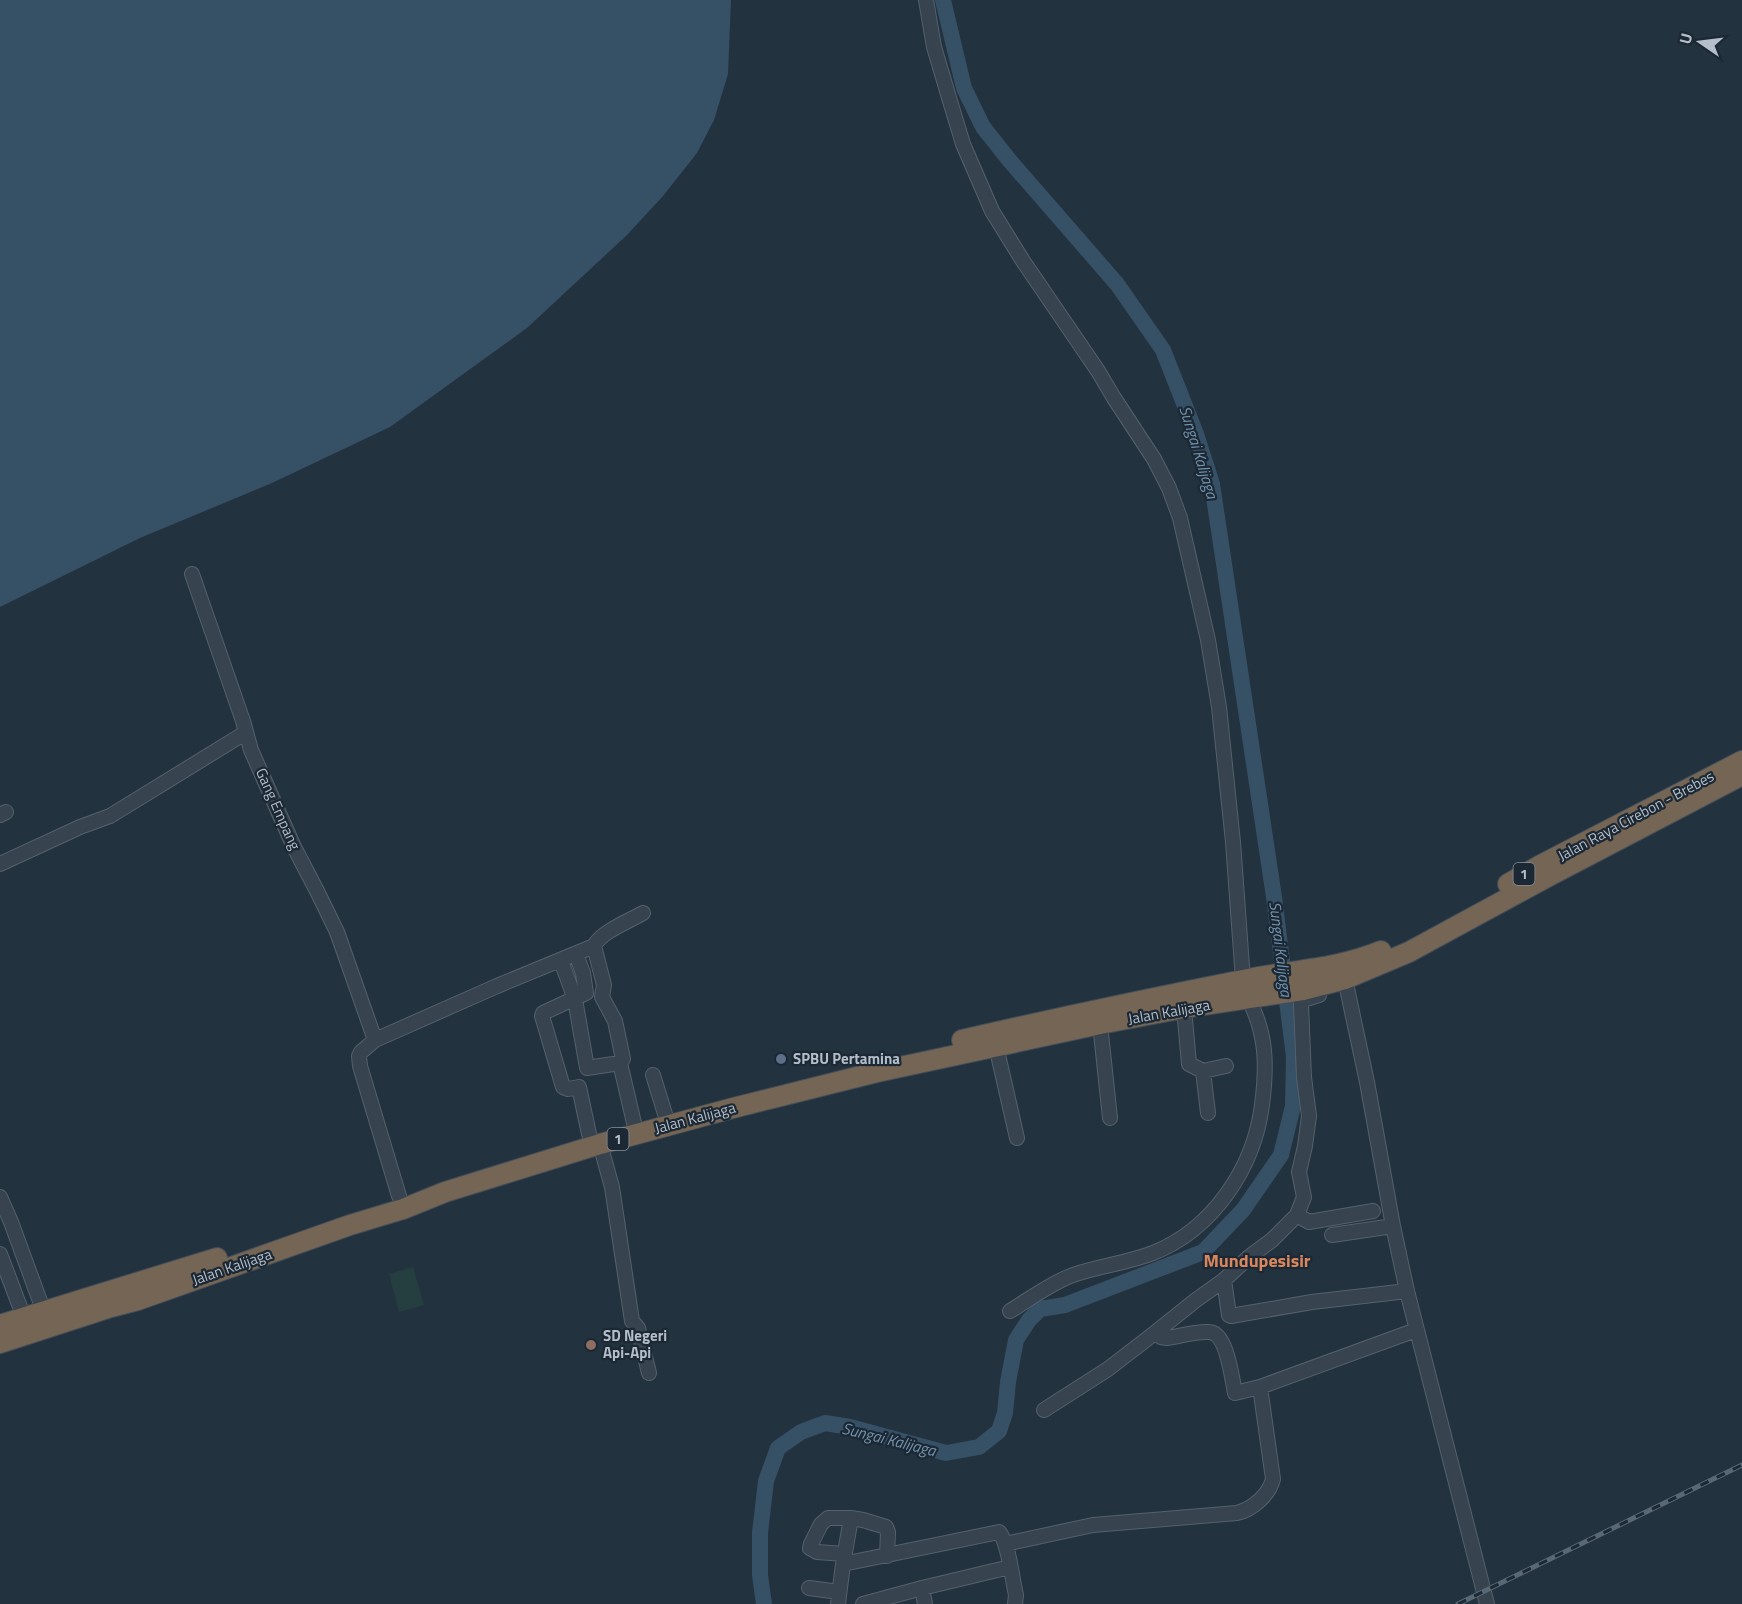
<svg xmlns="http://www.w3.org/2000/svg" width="1742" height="1604" font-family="'Titillium Web',sans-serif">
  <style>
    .green { fill: #253f40 }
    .water { fill: #365066 }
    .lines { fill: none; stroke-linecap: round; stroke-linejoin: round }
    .river { stroke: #365066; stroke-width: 16 }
    .minor-casing { stroke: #55616d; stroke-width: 16 }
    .highway-casing { stroke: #424e5a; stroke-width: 22 }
    .minor { stroke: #37434f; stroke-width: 14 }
    .highway { stroke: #756554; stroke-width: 20 }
    .rail-casing { stroke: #596876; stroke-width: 5 }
    .rail { stroke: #1c2834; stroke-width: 3; stroke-dasharray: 9; stroke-linecap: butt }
    .service-dot { fill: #5c6f8a; stroke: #1c2834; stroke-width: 2 }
    .education-dot { fill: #8d6e63; stroke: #1c2834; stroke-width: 2 }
    .labels { text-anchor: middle; stroke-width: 4.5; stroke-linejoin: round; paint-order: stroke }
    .shield { fill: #1c2834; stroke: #86919d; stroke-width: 1.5 }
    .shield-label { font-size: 14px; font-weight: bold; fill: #b3beca }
    .street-label { font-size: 15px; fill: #b3beca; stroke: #1c2834 }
    .poi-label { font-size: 15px; font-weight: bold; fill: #b3beca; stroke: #1c2834; text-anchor: start }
    .water-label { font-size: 16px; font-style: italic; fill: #7293ae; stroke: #1c2834 }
    .quarter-label { font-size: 18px; font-weight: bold; fill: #d9875f; stroke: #1c2834 }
  </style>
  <rect width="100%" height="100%" fill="#23323f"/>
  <path class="green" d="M413,1267L424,1305L399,1312L389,1274Z"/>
  <path class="water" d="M0,0H731L728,74L714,120L697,153L663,196L627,235L527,328L390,427L272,483L140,538L0,607Z"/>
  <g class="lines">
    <path class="river" d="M764,1604L760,1575V1533L766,1481L778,1448L801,1432L825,1423L850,1427L946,1453L979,1447L999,1431L1005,1413L1008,1382L1016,1340L1029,1320L1040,1309L1065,1305L1203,1252L1243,1210L1281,1155L1293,1106L1294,1057L1274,897L1212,484L1196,434L1163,350L1117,284L1010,161L983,127L964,88L943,0"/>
    <defs>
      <path id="minor" d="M926,0L934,47L950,101L963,144L992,211L1023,261L1098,371L1114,398L1154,459L1169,488L1180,518L1208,640L1219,707L1233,842L1243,980
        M192,574L243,721L251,750L294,847L318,893L337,932L375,1040
        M0,815L6,812
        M0,864L80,827L110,816L245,733
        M594,946L604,985L602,997L615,1021L623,1059L620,1063L634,1123
        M576,954L583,973L586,993L543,1013L542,1016L563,1087L568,1089L579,1087L589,1134
        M561,961L575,999L587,1068L620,1063
        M1345,979L1367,1082L1393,1226L1407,1291L1487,1604
        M1319,986V995L1303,1000L1301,1004L1304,1077L1309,1116L1305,1146L1299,1172L1304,1197L1297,1215L1272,1240L1249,1257L1224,1280L1196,1300L1156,1332L1161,1337L1167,1338C1181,1336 1196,1331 1209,1332C1227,1332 1232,1379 1235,1393L1260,1387L1416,1330
        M1184,1008L1189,1064L1203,1071L1226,1066
        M1100,1024L1110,1118
        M996,1046L1017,1138
        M1203,1071L1208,1113
        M653,1075L665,1114
        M600,1144L612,1187L632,1321L638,1328L649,1373
        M399,1196L360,1066L359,1056L361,1052L375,1040L497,986L594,946C601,932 629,921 643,913
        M0,1197L11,1222L44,1312
        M1297,1215L1309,1222L1373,1211
        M1332,1235L1393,1226
        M0,1254L20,1307L23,1318
        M1224,1280L1229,1315L1231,1316L1312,1302L1407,1291
        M1010,1311C1028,1300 1053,1282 1073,1275C1099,1266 1127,1263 1153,1253C1213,1229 1254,1168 1262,1105C1267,1066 1267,1034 1248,998
        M1044,1410L1108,1369L1156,1332
        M1005,1544L1093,1525L1237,1513C1253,1509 1269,1495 1273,1479L1260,1387
        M845,1554L817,1552L810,1548L811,1544L821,1524L828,1518H851
        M887,1556L888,1532L886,1527L863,1520L851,1518L843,1564L999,1532C1009,1543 1012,1579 1016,1595L1015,1604
        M809,1588L839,1592
        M922,1588L925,1604
        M838,1604L843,1564
        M863,1604L922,1588L1010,1567"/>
      <path id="highway" d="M1508,884L1539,866L1742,761
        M962,1040C1057,1018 1152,998 1248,979C1293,970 1338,969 1381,951
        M0,1325L217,1258
        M0,1343L111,1307L138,1300L350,1225L403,1209L445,1192L600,1144L733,1108L877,1072L1100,1024L1184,1008L1303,990L1345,979L1409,952L1549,876L1742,775"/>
    </defs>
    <use href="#minor" class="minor-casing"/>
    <use href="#highway" class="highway-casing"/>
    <use href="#minor" class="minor"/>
    <use href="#highway" class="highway"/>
    <defs>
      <path id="rail" d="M1458,1604L1742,1465"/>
    </defs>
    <use href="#rail" class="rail-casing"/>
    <use href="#rail" class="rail"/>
  </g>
  <circle class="service-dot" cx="781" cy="1059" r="6"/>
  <circle class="education-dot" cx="591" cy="1345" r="6"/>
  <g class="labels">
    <g class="shield">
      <rect x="1513.5" y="863" width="21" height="22" rx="4.5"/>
      <rect x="607.5" y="1128" width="21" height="22" rx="4.5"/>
    </g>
    <g class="shield-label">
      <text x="1524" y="879">1</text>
      <text x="618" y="1144">1</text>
    </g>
    <g class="street-label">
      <text transform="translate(278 809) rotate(66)" y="5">Gang Empang</text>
      <text transform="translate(1636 816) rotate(-28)" y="5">Jalan Raya Cirebon - Brebes</text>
      <text transform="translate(1169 1012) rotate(-10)" y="5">Jalan Kalijaga</text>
      <text transform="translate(695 1118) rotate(-15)" y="5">Jalan Kalijaga</text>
      <text transform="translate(232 1267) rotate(-19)" y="5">Jalan Kalijaga</text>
    </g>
    <g class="poi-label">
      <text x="793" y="1064">SPBU Pertamina</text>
      <text x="603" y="1341">SD Negeri<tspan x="603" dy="17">Api-Api</tspan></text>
    </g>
    <g class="water-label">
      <text transform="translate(1199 452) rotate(73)" y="6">Sungai Kalijaga</text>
      <text transform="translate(1281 949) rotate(83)" y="6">Sungai Kalijaga</text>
      <text transform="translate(889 1439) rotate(14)" y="6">Sungai Kalijaga</text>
    </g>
    <g class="quarter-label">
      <text x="1257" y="1267">Mundupesisir</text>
    </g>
  </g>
  <g transform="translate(1700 42) rotate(284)" stroke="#1c2834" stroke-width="4.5" paint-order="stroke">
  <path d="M0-4.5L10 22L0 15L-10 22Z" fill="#b3beca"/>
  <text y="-9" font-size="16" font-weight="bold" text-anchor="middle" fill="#b3beca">U</text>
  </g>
</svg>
